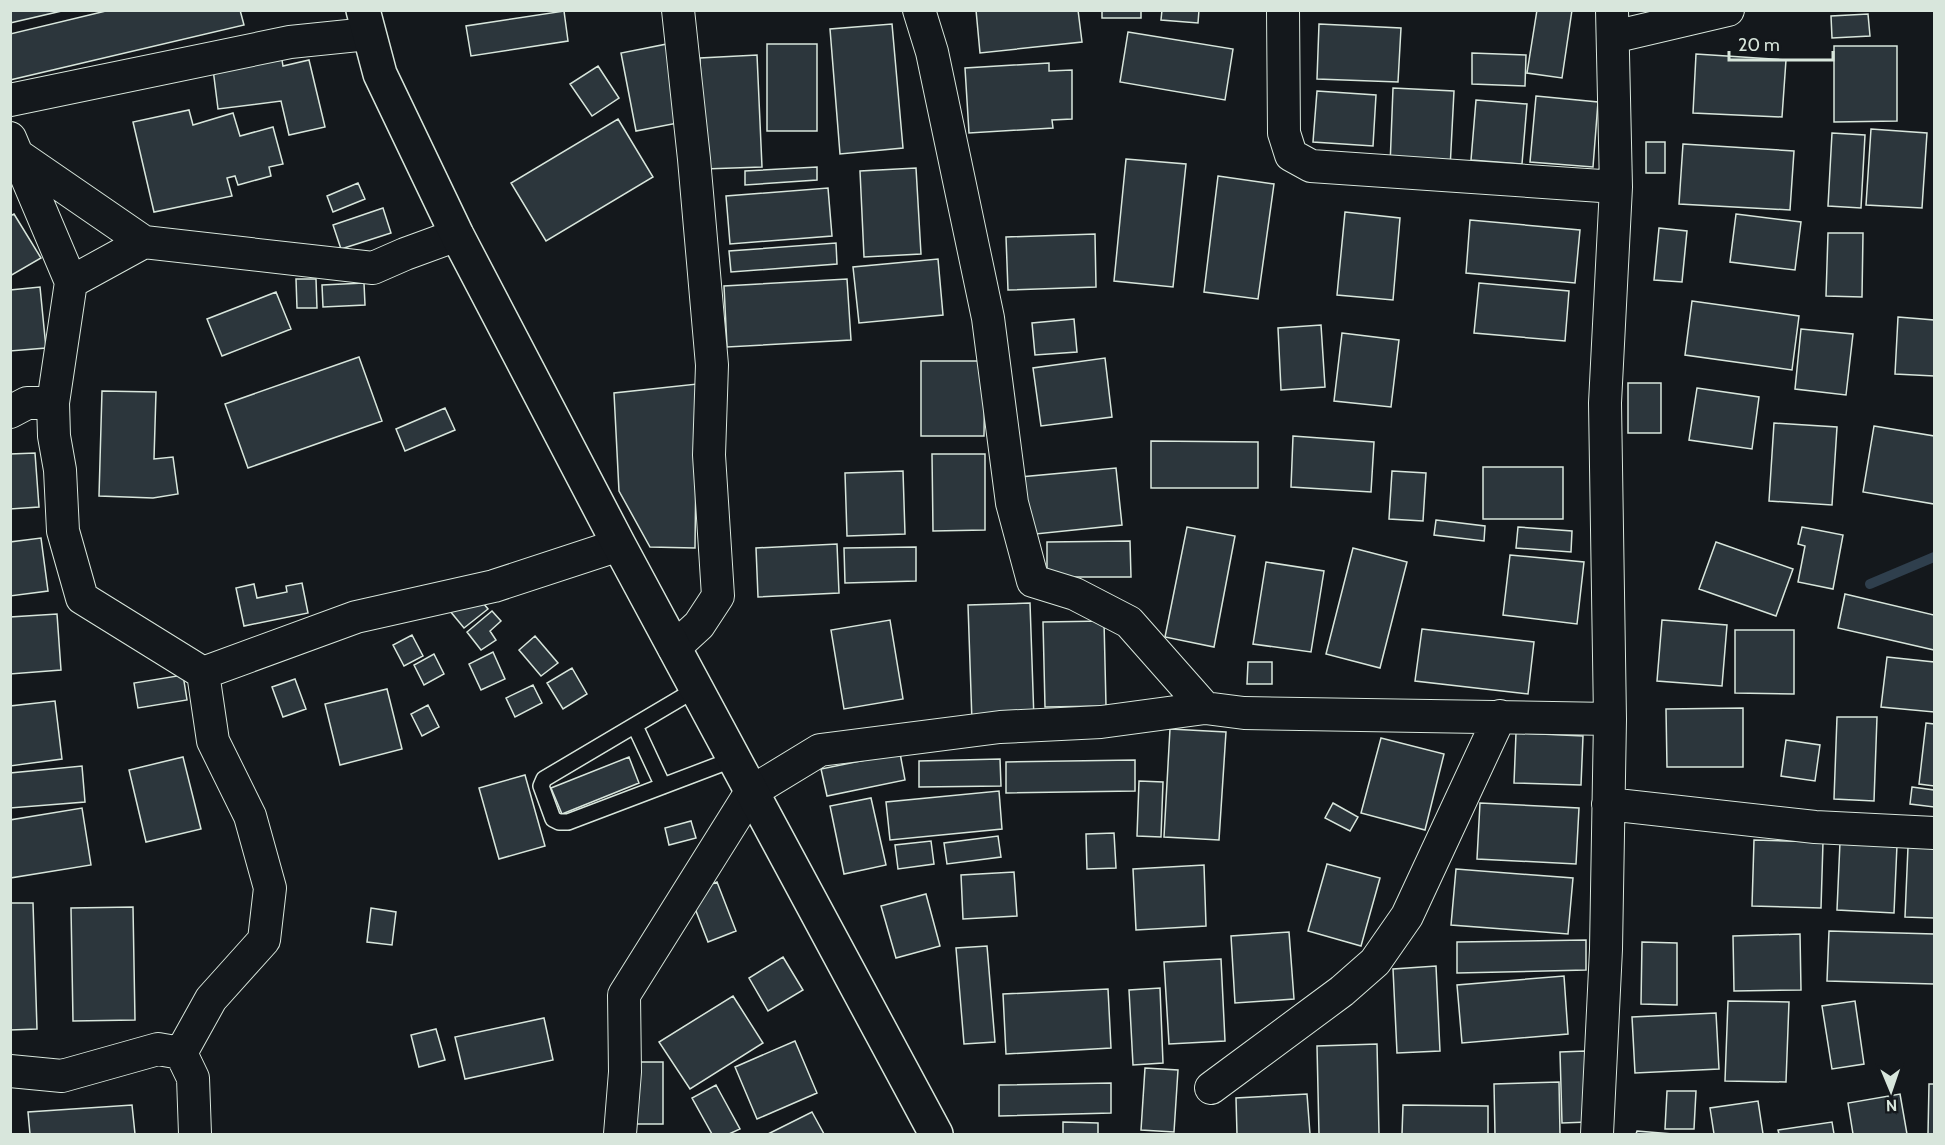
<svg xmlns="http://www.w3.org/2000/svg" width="1945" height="1145" font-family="Cabin,sans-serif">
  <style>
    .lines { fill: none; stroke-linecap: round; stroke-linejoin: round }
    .stream { stroke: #2f3f4d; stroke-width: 10 }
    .building { fill: #2c363c; stroke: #d8e6dc; stroke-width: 1.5 }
    .service-casing { stroke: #d8e6dc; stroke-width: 18 }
    .minor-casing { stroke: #d8e6dc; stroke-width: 34 }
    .secondary-casing { stroke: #d8e6dc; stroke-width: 36 }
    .service { stroke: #14181c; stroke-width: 15 }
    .minor { stroke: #14181c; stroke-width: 32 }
    .secondary { stroke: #14181c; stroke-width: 33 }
  </style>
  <rect width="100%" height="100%" fill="#14181c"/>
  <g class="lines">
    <path class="stream" d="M1870,584L1934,557"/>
  </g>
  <path class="building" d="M10,10H66L10,23Z
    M110,10H240L244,25L10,80V34Z
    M976,10H1078L1082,42L980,53Z
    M1102,10H1141V18H1102Z
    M1162,10H1199L1198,23L1161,20Z
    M1537,10H1572L1562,78L1527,73Z
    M564,11L568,41L471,56L466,26Z
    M1868,14L1870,36L1832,38L1831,16Z
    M892,24L903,148L840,154L830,29Z
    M1319,24L1401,28L1398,82L1317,79Z
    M1128,32L1233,49L1225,100L1120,82Z
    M667,44L683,122L636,131L621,53Z
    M767,44H817V131H767Z
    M1834,46H1897V121L1834,122Z
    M1472,53L1526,55L1525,86L1472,84Z
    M1696,54L1786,60L1782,117L1693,113Z
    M757,55L762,167L704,169L700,58Z
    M282,60L283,66L309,60L325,127L289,135L281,101L218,109L213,69Z
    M1049,63V71L1072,70V119L1052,120L1053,128L969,133L965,68Z
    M598,66L619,98L592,116L570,84Z
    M1393,88L1454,91L1450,169L1390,166Z
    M1317,91L1376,95L1373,146L1313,142Z
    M1536,96L1598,102L1593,167L1530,162Z
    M1476,100L1527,104L1522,164L1471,160Z
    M189,110L193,125L233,113L240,136L273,127L283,164L269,167L271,176L238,185L235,176L227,178L232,196L154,212L133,122Z
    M618,119L653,177L546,241L511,183Z
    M1871,129L1927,133L1922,208L1866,205Z
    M1832,133L1865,135L1861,208L1828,206Z
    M1646,142H1665V173H1646Z
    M1683,144L1794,151L1790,210L1679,204Z
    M1126,159L1186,164L1173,287L1114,281Z
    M817,167V180L745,185V171Z
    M916,168L921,254L864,257L860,171Z
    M1218,176L1274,184L1258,299L1204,292Z
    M358,183L365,199L333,212L327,196Z
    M828,188L832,236L730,244L726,196Z
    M383,208L391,233L341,249L333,225Z
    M1345,212L1400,218L1393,300L1337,295Z
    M14,214L41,258L10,276V216Z
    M1736,214L1801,222L1795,270L1730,262Z
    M1470,220L1580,230L1575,283L1466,273Z
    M1659,228L1687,231L1682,282L1654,280Z
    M1828,233H1863L1862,297L1826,296Z
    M1095,234L1096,287L1008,290L1006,237Z
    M836,243L837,264L731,272L729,251Z
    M938,259L943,315L859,323L853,267Z
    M296,279H316L317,308H297Z
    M847,279L851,340L727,347L724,286Z
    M364,283L365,305L323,307L322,285Z
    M1479,283L1569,291L1565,341L1474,333Z
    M40,287L46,348L10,351V290Z
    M276,292L291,329L222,356L207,319Z
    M1692,301L1799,316L1792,370L1685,355Z
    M1898,317L1934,320V376L1895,374Z
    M1074,319L1077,352L1035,355L1032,323Z
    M1321,325L1325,387L1281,390L1278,328Z
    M1801,329L1853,334L1846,395L1795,389Z
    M1342,333L1399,340L1391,407L1334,401Z
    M359,357L382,421L248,468L225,404Z
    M1105,358L1112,417L1041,426L1033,368Z
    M921,361H985L984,436H921Z
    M1628,383H1661V433H1628Z
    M697,384L695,548L650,547L619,491L614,393Z
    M1697,388L1759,397L1752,449L1689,440Z
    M102,391L156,392L154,459L173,457L178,494L153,498L99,496Z
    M445,408L455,430L405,451L396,429Z
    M1774,423L1837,427L1832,505L1769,501Z
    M1874,426L1934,436V504L1863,492Z
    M1293,436L1374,442L1371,492L1291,487Z
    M1151,441L1258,442V488H1151Z
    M35,453L39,507L10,509V454Z
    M932,454H985V530L933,531Z
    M1483,467H1563V519H1483Z
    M1116,468L1122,525L1026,535L1020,477Z
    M903,471L905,534L847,536L845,473Z
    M1392,471L1426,473L1423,521L1389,519Z
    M1436,520L1485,526L1484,541L1434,535Z
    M1187,527L1235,536L1214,647L1165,637Z
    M1518,527L1572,531L1571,552L1516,548Z
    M1802,527L1843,535L1833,589L1798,582L1805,546L1798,544Z
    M41,538L48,591L10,596V542Z
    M1130,541L1131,577H1047V542Z
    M1716,542L1793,569L1776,616L1699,589Z
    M837,544L839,593L758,597L756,548Z
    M916,547V581L845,583L844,548Z
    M1353,548L1407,562L1380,668L1326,654Z
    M1510,555L1584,562L1577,624L1503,615Z
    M1266,562L1324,571L1311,652L1253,644Z
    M302,583L308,613L244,626L236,588L254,584L257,598L287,592L286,586Z
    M474,592L488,609L464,628L450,611Z
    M1845,594L1934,615V650L1838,628Z
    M1030,603L1034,720L972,722L968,605Z
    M492,611L501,621L490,631L496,640L481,650L467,632Z
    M57,614L61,670L10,674V617Z
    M890,620L903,699L844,709L831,630Z
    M1662,620L1727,625L1722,686L1657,681Z
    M1104,621L1106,706L1045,707L1043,622Z
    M1422,629L1534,642L1528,694L1415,681Z
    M1735,630H1794V694L1735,693Z
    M412,635L423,656L404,666L393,645Z
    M535,636L558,663L541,676L519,650Z
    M493,652L505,679L481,690L469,664Z
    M434,654L444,674L424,685L414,665Z
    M1887,657L1934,662V712L1881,707Z
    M1248,662H1272V684H1247Z
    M572,668L587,694L563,709L547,683Z
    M183,675L187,700L138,708L134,683Z
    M295,679L306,709L283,717L272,687Z
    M533,685L542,703L515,717L506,698Z
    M387,689L402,749L340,765L325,704Z
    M55,701L62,759L10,766V706Z
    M428,705L439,727L422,736L411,714Z
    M1743,708V767H1667L1666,709Z
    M1837,717H1877L1874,801L1834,799Z
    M1926,723L1934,724V786L1919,784Z
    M1170,729L1226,732L1219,840L1164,837Z
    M1516,733L1583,736L1581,785L1514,783Z
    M1381,738L1444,754L1425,830L1361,813Z
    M1786,740L1820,745L1815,781L1781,776Z
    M900,753L905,780L827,796L821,769Z
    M183,757L201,829L146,842L129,770Z
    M629,757L639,783L562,814L551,788Z
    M1000,759L1001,786L919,787V761Z
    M1135,760V791L1006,793V762Z
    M82,766L85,802L10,808V773Z
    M525,775L545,846L499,859L479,788Z
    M1139,781L1163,782L1161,837L1137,836Z
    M1912,787L1934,790V807L1910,804Z
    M999,791L1002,829L890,840L886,802Z
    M871,798L886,865L844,874L830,806Z
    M1333,803L1358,817L1350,831L1325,818Z
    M1480,803L1579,808L1576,864L1477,859Z
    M82,808L91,865L10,878V820Z
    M691,821L696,838L669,845L665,828Z
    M1114,833L1116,868L1087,869L1086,834Z
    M998,836L1001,857L947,864L944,843Z
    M1754,840L1823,842L1821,908L1752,906Z
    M931,841L934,864L898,869L895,845Z
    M1840,842L1897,845L1894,913L1837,910Z
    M1908,847L1934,848V918L1905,917Z
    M1327,864L1380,878L1361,946L1308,931Z
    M1204,865L1206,926L1136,930L1133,869Z
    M1456,869L1573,878L1568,934L1451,925Z
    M1014,872L1017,916L963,919L961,875Z
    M717,882L736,931L708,942L689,893Z
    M926,894L940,946L896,958L881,906Z
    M10,903H33L37,1029L10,1030Z
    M133,907L135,1020L73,1021L71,908Z
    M371,908L396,912L392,945L367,942Z
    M1829,931L1934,934V984L1827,981Z
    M1289,932L1294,999L1235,1003L1231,936Z
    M1800,934L1801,990L1734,991L1733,936Z
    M1586,940V970L1457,973V942Z
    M1642,942L1677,943V1005L1641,1004Z
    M987,946L995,1042L964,1044L956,948Z
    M783,957L803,990L768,1011L749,978Z
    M1221,959L1225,1041L1169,1044L1164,962Z
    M1436,966L1440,1051L1397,1053L1393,969Z
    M1564,976L1568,1034L1462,1043L1457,985Z
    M1160,988L1163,1063L1133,1065L1129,990Z
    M1108,989L1111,1048L1006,1054L1003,994Z
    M733,996L763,1043L690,1089L659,1042Z
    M1728,1001L1789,1002L1786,1082L1725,1081Z
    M1855,1001L1864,1064L1832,1069L1822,1006Z
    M1716,1013L1719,1069L1635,1073L1632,1017Z
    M544,1018L553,1060L465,1079L455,1037Z
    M436,1029L445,1060L419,1067L411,1035Z
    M795,1041L817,1093L757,1119L735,1067Z
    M1377,1044L1379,1134H1319L1317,1046Z
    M1586,1051L1588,1122L1562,1123L1560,1052Z
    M634,1062H663V1124H634Z
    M1145,1068L1178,1070L1174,1132L1141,1130Z
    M1559,1082L1560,1134H1495L1494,1084Z
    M1111,1083V1113L999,1116V1085Z
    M1929,1084H1934V1134H1928Z
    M716,1085L740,1129L729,1134H712L692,1098Z
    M1667,1091H1696L1694,1129H1665Z
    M1307,1094L1310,1134H1237L1236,1098Z
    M1900,1094L1907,1134H1853L1848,1103Z
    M1758,1101L1763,1134H1714L1710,1108Z
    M132,1105L135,1134H30L28,1112Z
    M1403,1105L1488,1106V1134H1402Z
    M812,1112L824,1134H768Z
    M1063,1122L1098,1123V1134H1063Z
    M1832,1122L1834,1134H1779L1778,1130Z
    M1637,1131L1673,1134H1636Z"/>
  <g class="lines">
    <defs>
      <path id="service" d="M696,689L544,779L541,786L553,819L559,822H568L734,759
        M635,726L663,786"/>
      <path id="minor" d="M919,10L932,52L988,318L1012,503L1033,581L1075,594L1129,622L1205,708
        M1283,10L1284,133L1291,155L1311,166L1616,187
        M1613,37L1728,10
        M10,100L290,42L368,34
        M10,138L71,282L53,403L54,436L60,470L63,531L82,598L203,673L356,617L494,586L619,545
        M16,154L144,242
        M71,282L144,242L373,268L405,254L457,235
        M10,412L27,403H53
        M674,648L699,625L718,596L709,455L712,365L694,159L678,10
        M1608,804L1815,827L1934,833
        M181,1053L211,999L264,940L270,888L250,816L213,741L203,673
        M181,1053L193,1078L195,1134
        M10,1071L62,1076L158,1049L181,1053
        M1211,1088L1342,991L1375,962L1407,916L1500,716
        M620,1134L625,1072L624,995L751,792L820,750L1000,727L1101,722L1205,708L1244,713L1610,719
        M1597,1134L1606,949L1610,719L1605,403L1616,187L1612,10"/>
      <path id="secondary" d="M363,10L380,74L457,235L619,545L936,1134"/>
    </defs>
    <use href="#service" class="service-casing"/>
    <use href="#minor" class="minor-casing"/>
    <use href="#secondary" class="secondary-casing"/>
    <use href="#service" class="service"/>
    <use href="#minor" class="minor"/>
    <use href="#secondary" class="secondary"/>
  </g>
  <rect width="1945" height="1145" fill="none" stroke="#d8e6dc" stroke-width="24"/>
  <g transform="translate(1891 1091) rotate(178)" stroke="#14181c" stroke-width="4.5" paint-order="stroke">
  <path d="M0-4.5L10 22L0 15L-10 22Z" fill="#d8e6dc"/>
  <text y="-9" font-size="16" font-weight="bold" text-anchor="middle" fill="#d8e6dc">N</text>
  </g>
  <path d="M1729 51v9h104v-9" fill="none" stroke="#d8e6dc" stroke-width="3"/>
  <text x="1738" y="51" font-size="18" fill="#d8e6dc" stroke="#14181c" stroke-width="4.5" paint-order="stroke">20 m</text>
</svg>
